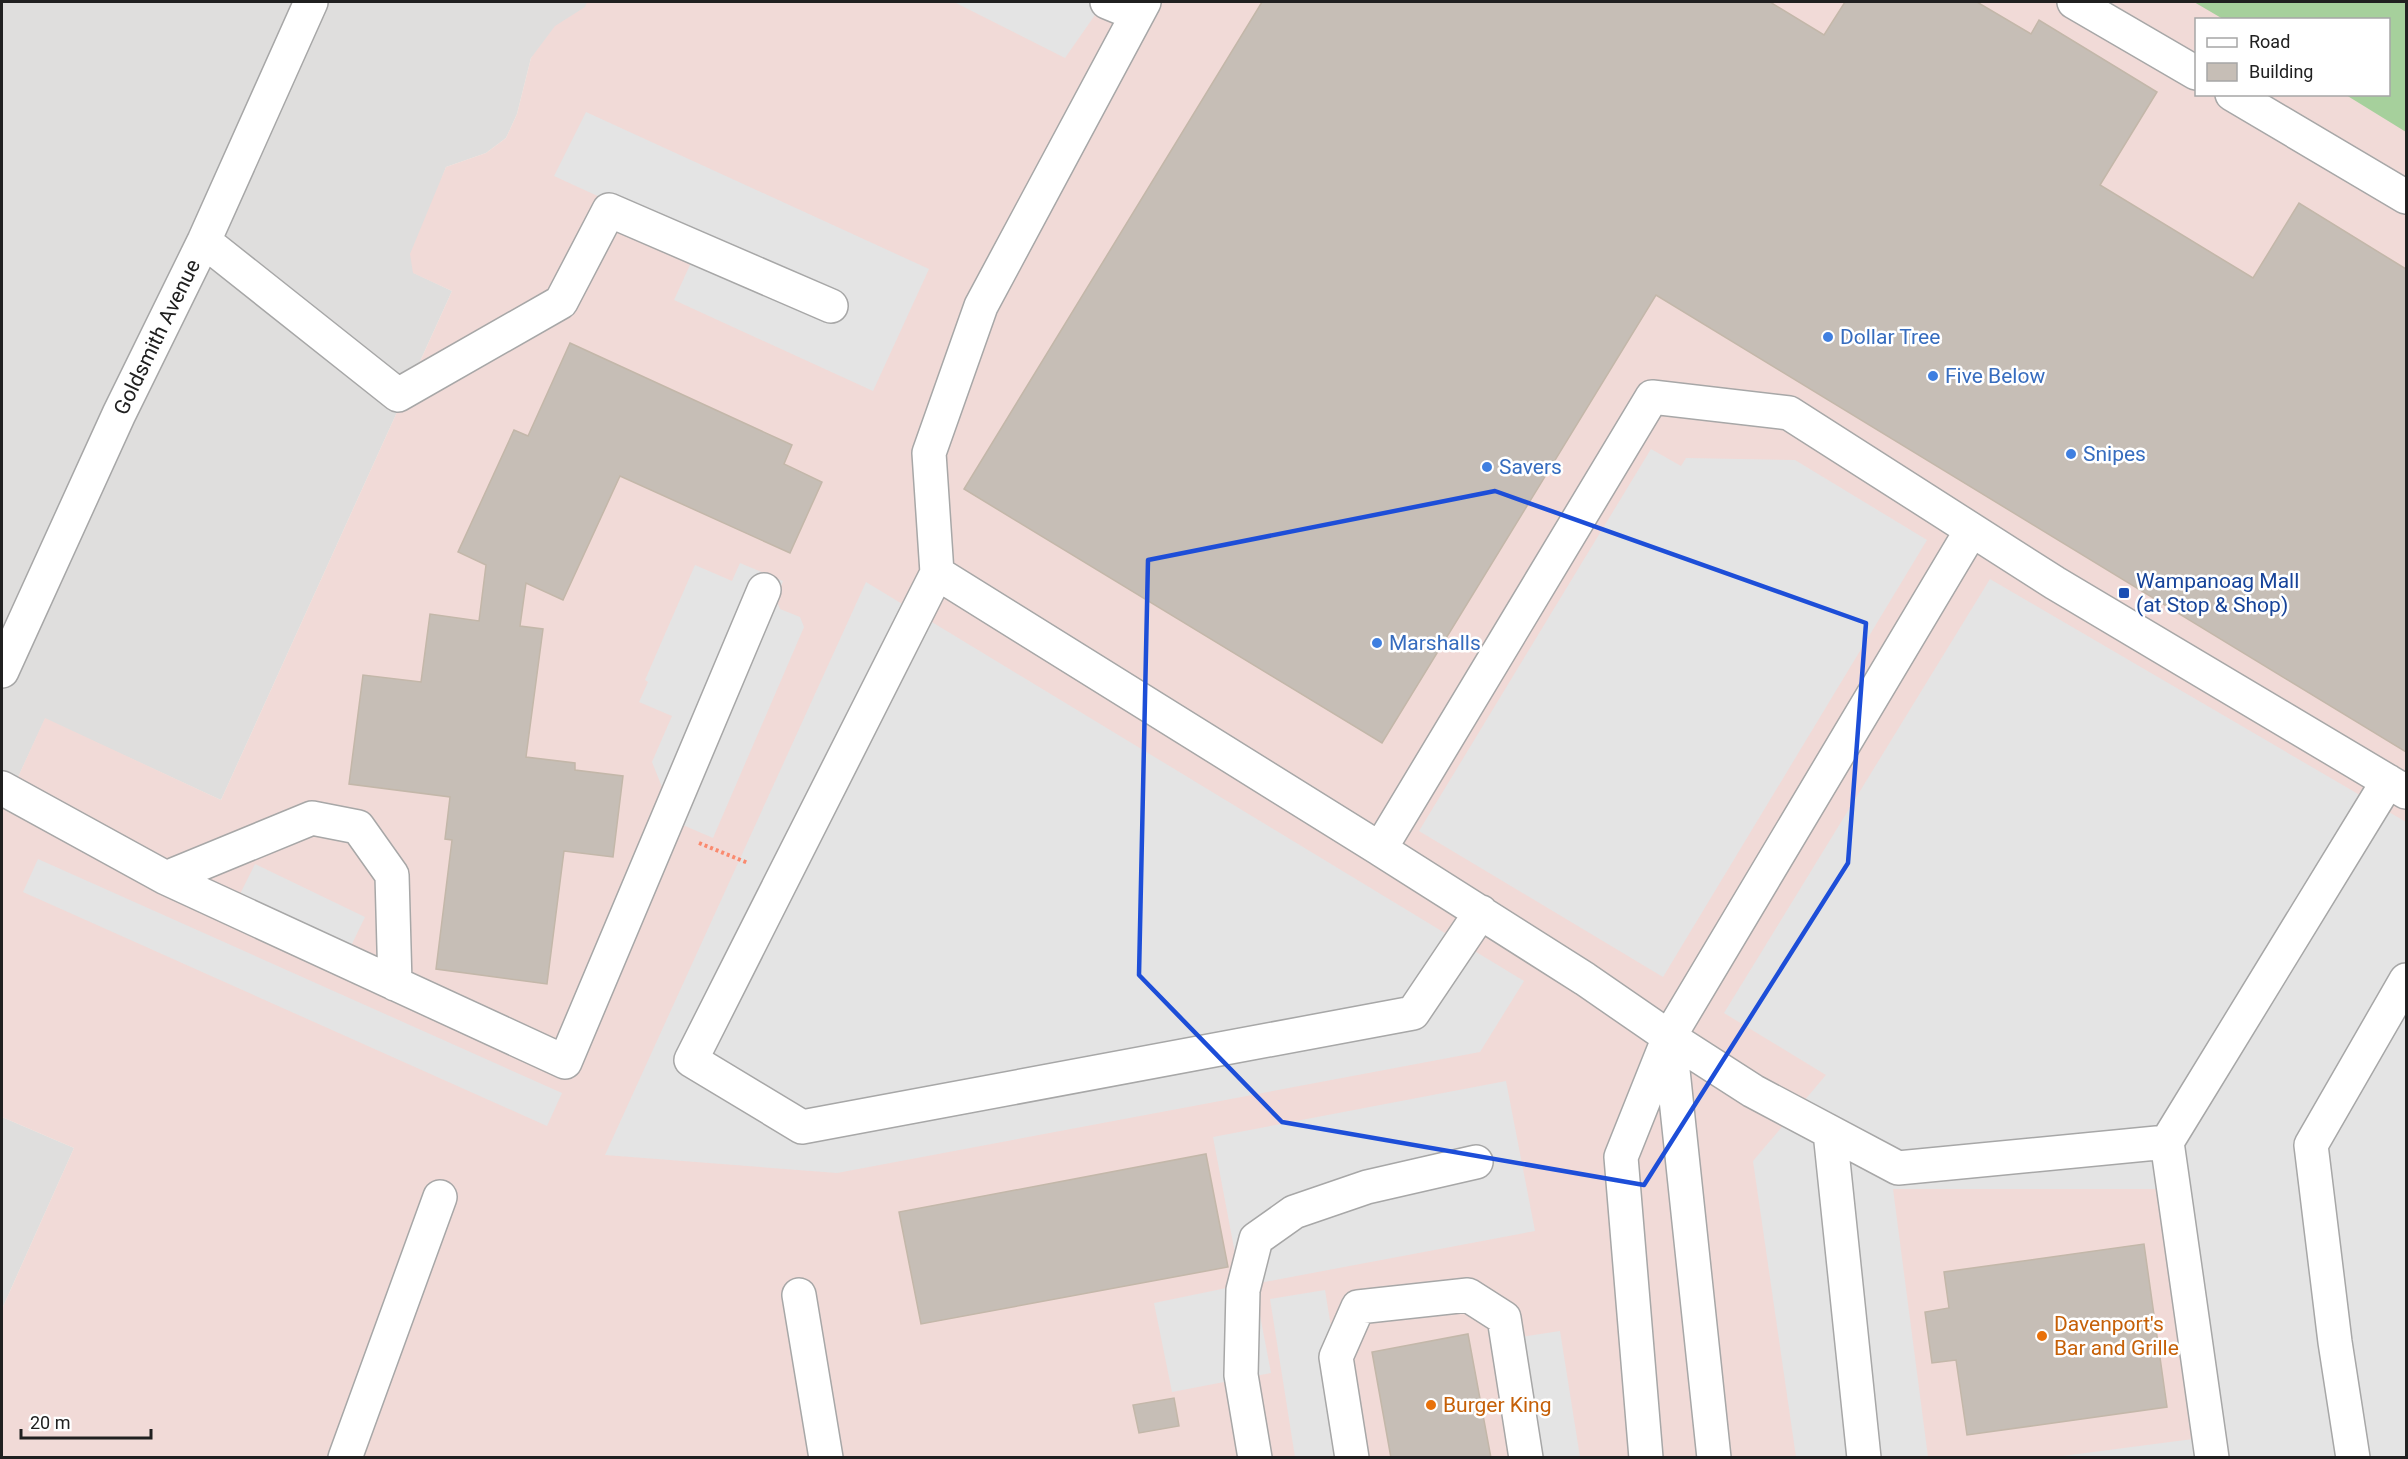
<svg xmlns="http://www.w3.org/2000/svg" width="2408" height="1459" font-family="Roboto,sans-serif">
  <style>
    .residential { fill: #dfdedd }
    .commercial { fill: #f1dad7 }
    .forest { fill: #a6d09c }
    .parking { fill: #e4e4e4 }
    .building { fill: #c6beb6; stroke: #c3b7a9; stroke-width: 1.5 }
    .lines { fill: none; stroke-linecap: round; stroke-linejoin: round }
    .minor-casing { stroke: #a7a7a7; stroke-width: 36 }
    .path { stroke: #fa8a6f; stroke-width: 4; stroke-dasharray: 3 3; stroke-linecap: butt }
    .minor { stroke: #fff; stroke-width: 33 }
    .marked { fill: none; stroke: #1d4ed8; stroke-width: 4.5; stroke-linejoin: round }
    .shop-dot { fill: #3f7fe0; stroke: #fff; stroke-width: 2 }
    .transit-dot { fill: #1a4fb4; stroke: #fff; stroke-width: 2 }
    .food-dot { fill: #e8710a; stroke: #fff; stroke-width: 2 }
    .labels { text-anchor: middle; stroke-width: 5; stroke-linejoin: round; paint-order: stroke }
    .street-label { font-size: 21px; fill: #202020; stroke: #fff }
    .shop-label { font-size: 21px; fill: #366cbe; stroke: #fff; text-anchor: start }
    .transit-label { font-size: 21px; fill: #164399; stroke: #fff; text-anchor: start }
    .food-label { font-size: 21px; fill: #c56008; stroke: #fff; text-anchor: start }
  </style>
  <rect width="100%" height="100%" fill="#f1efe7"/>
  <path class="residential" d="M2,2H593L531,58L517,114L506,138L486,153L446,167L433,202L414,273L452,291L221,800L45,719L2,812Z
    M2,1117L74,1148L2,1309Z"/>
  <path class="commercial" d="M587,2H2261L2292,19L2196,20V94H2388L2406,85V1457L2,1458V1309L74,1148L2,1117V812L45,718L221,800L452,291L413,273L410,254L446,167L486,153L506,138L517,114L531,58L555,26L585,7Z"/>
  <path class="forest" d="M2194,2H2406V132L2346,95L2388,94V20L2223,19Z"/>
  <path class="parking" d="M954,2H1104L1065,58Z
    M586,112L929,269L873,391L674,300L700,243L554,176Z
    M1651,449L1681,466L1686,458L1795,460L1927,540L1663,977L1419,831Z
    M740,563L783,581L776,599L780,609L800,617L804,627L713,838L676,822L652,762L672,716L639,702L648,682L645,680L695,565L732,581Z
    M1990,579L2406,822V1457H2055L2193,1439L2157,1189H1893L1928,1457H1796L1753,1161L1826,1075L1724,1013Z
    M866,582L1524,981L1480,1052L837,1173L605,1155Z
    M38,859L562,1093L547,1126L23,892Z
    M255,864L365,917L350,948L240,894Z
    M1506,1081L1535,1231L1254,1284L1271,1373L1172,1392L1154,1303L1241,1285L1213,1137Z
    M1325,1290L1352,1457H1295L1270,1299Z
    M1560,1331L1580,1457H1525L1507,1339Z"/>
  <path class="building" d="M1262,2H1770L1824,35L1845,2H1977L2031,34L2039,20L2157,92L2100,185L2253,278L2299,203L2406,269V752L1656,295L1382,743L964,489Z
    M570,343L792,445L784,464L822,482L790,553L620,476L563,600L526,583L520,626L543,629L526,757L575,763V770L623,776L613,857L564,851L547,984L436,969L452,840L445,839L450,797L349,784L363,675L421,682L430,614L479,621L486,565L458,552L514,430L528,436Z
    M1206,1154L1228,1267L921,1324L899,1212Z
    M2144,1244L2167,1407L1967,1435L1956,1360L1932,1363L1925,1312L1949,1308L1944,1272Z
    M1468,1334L1491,1458H1391L1372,1352Z
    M1174,1398L1179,1426L1139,1433L1133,1405Z"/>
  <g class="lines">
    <defs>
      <path id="minor" d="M1107,2L1136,14
        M1144,2L981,306L929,453L937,573L691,1060L802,1127L1413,1013L1481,912
        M2074,2L2196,73
        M2232,94L2406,197
        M204,241L398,395L561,302L609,210L831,306
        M937,573L1380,849
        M2,671L119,414L204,241L311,2
        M2,788L166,878L565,1062L764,590
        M166,878L312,818L358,827L392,875L395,984
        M1670,1042L1714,1458
        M1830,1132L1864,1458
        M2167,1142L1898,1168L1753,1091L1669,1037L1585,979L1380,849L1652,397L1789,413L2055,583L2406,792
        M799,1295L826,1458
        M345,1458L440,1197
        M1255,1458L1241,1375L1243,1290L1256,1239L1294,1212L1367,1187L1476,1162
        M1352,1458L1336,1357L1358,1307L1468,1295L1504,1318L1526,1458
        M1646,1458L1621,1157L1669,1037L1971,531
        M2212,1458L2167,1142L2388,781
        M2353,1458L2335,1342L2311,1145L2406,980"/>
    </defs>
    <use href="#minor" class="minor-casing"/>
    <path class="path" d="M699,843L748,863"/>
    <use href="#minor" class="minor"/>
  </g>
  <path class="marked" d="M1495,491L1866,623L1848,863L1644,1185L1282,1122L1139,975L1148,560Z"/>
  <g class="shop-dot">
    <circle cx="1828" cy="337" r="6"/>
    <circle cx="1933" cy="376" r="6"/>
    <circle cx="2071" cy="454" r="6"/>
    <circle cx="1487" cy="467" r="6"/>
    <circle cx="1377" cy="643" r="6"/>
  </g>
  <rect class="transit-dot" x="2118" y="587" width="12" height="12" rx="3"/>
  <g class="food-dot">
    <circle cx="2042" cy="1336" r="6"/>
    <circle cx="1431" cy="1405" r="6"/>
  </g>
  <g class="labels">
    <g class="street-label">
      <text transform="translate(157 337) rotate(-64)" y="7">Goldsmith Avenue</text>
    </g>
    <g class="shop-label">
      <text x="1840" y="344">Dollar Tree</text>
      <text x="1945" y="383">Five Below</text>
      <text x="2083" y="461">Snipes</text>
      <text x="1499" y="474">Savers</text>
      <text x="1389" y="650">Marshalls</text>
    </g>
    <g class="transit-label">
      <text x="2136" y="588">Wampanoag Mall<tspan x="2136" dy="24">(at Stop &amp; Shop)</tspan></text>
    </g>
    <g class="food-label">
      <text x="2054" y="1331">Davenport's<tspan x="2054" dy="24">Bar and Grille</tspan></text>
      <text x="1443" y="1412">Burger King</text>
    </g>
  </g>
  <rect width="2408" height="1459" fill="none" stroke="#202020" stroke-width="6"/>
  <rect x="2195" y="18" width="195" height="78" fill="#ffffff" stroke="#a6a6a6" stroke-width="1.5"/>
  <rect x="2207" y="38" width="30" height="9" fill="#ffffff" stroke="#a6a6a6" stroke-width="1.5"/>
  <text x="2249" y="48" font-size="18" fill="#202020">Road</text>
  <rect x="2207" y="63" width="30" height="18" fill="#c6beb6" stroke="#a6a6a6" stroke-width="1.5"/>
  <text x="2249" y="78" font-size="18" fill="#202020">Building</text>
  <path d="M21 1429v9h130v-9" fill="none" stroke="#202020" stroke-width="3"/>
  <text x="30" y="1429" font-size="18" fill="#202020" stroke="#ffffff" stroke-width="4.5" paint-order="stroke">20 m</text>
</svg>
